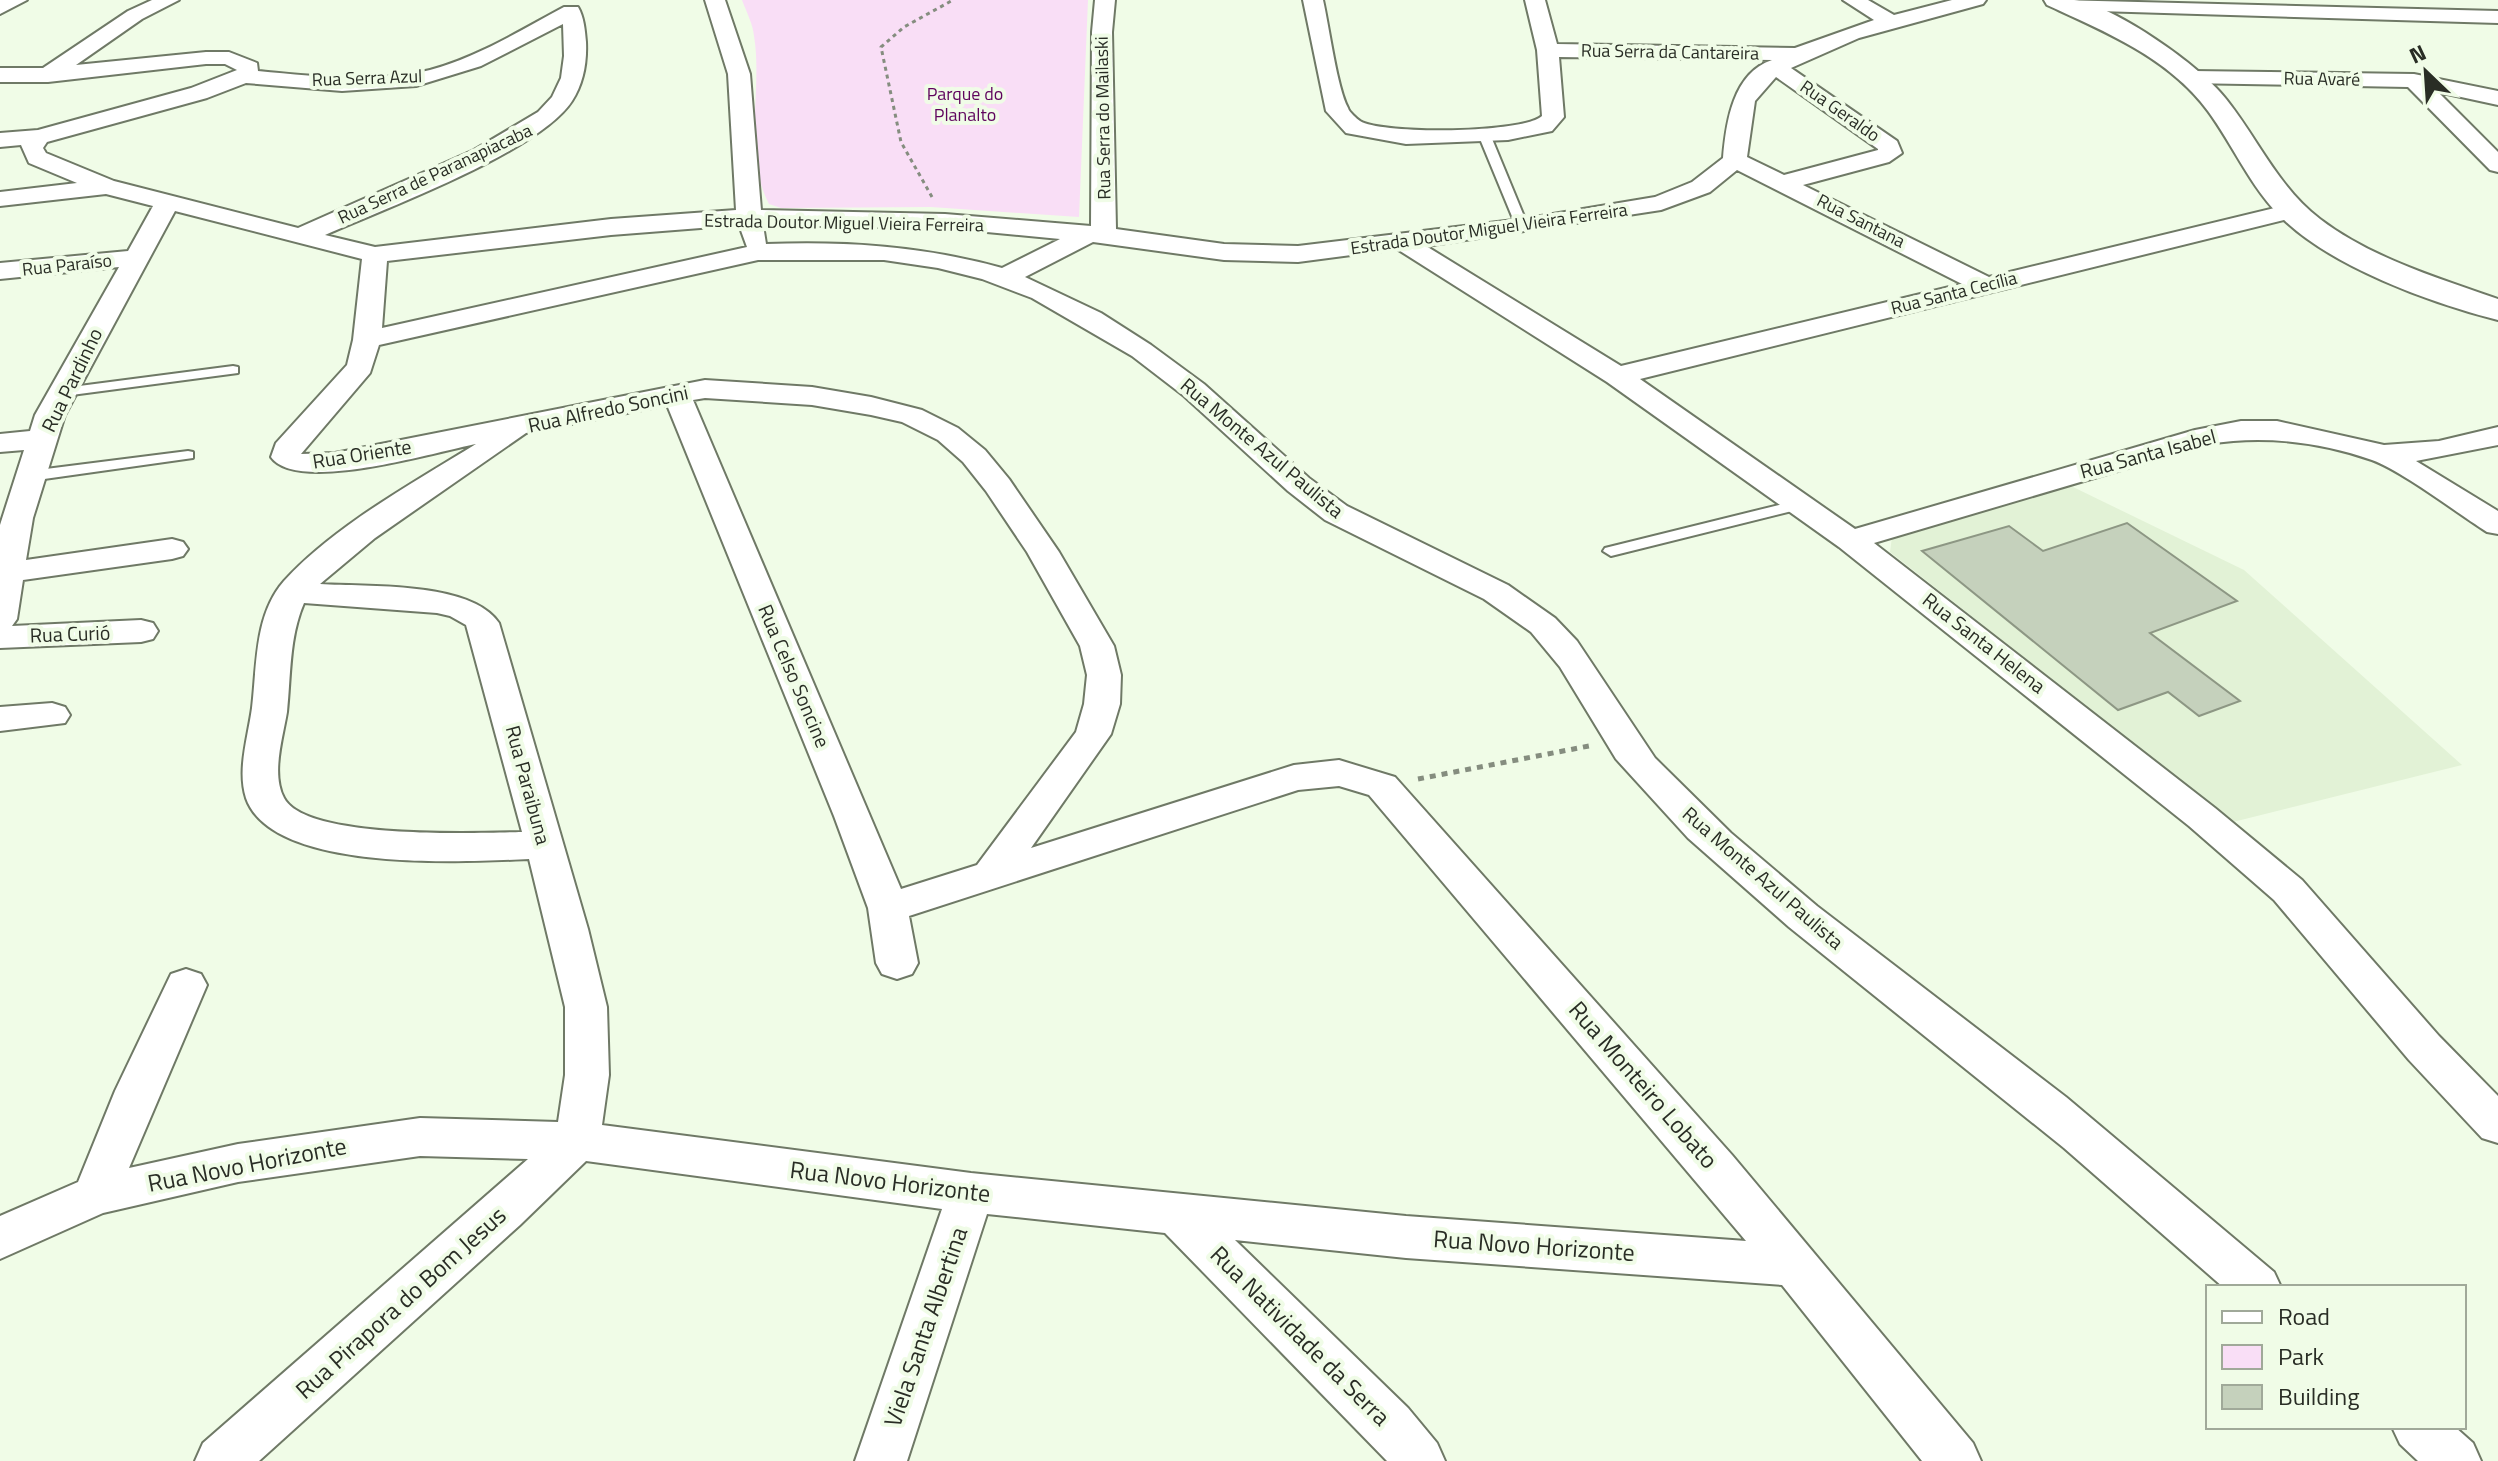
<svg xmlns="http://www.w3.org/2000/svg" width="2498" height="1461" font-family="'Titillium Web',sans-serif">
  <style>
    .built { fill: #e2f2d6 }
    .green { fill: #f9def6 }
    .building { fill: #c5d1bc; stroke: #8d9784; stroke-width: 2 }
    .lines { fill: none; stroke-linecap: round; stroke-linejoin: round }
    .service-casing { stroke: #6f7966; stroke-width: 4 }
    .minor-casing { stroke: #6f7966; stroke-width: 4 }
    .primary-casing { stroke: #6f7966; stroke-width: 4 }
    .path-far1 { stroke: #858d7f; stroke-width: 3; stroke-dasharray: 4 4; stroke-linecap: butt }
    .path { stroke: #858d7f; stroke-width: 5; stroke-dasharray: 6 6; stroke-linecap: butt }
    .service { fill: #fff; fill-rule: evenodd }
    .minor { fill: #fff; fill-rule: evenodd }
    .primary { fill: #fff; fill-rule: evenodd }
    .labels { text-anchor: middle; stroke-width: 8; stroke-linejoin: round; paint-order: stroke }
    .far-street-label { font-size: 18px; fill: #292d25; stroke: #f0fce7 }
    .far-park-label { font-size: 18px; fill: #5f045d; stroke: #f0fce7 }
    .street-label { font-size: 20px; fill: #292d25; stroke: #f0fce7 }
    .near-street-label { font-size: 24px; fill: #292d25; stroke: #f0fce7 }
  </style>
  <rect width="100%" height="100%" fill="#f0fce7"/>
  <path class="built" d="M2071,486L2244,570L2462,765L2233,822L1890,552L1892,537Z"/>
  <path class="green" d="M742,0H1088L1079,217L931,207L781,208L769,204C742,152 763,90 754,36C753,24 746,11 742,0Z"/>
  <path class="building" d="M2127,523L2237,601L2150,633L2240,701L2199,716L2168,692L2118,710L1922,551L2009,526L2043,551Z"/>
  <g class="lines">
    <defs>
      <path id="service" d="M1480,132L1490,134L1528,226L1526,229L1516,226L1478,134Z
        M233,366L238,367V373L64,396L57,392L64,388Z
        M188,451L193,452V458L30,481L22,476L30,471Z
        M1799,500L1804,502L1807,505L1804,508L1611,556L1603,551L1605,548Z"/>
      <path id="minor" d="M0,0H27L0,14Z
        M152,0H179L142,19L76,65L206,52H229L257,63L258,71C314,76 374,84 430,70C478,57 521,30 564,7H578C584,17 585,31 586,42C587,63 583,84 572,101C539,152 384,209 325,235L375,247L611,219L736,210L728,74L705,0H725L750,74L761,210L945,214L1091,226L1092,32L1095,0H1115L1112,32L1116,229L1224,244L1298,246L1522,219L1655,197L1692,182L1723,158C1726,122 1733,73 1772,60L1559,57L1564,117L1552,131L1508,140L1406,144L1346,133L1326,111L1303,0H1323C1329,26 1337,88 1348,108C1349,112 1357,119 1360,121C1383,135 1524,133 1542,116L1537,50L1525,0H1545L1557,44L1795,48L1874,20L1843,0H1868L1894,15L1952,0H1986L1983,4L1859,38L1791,68L1897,141L1902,153L1889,162L1803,185L1989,277L2291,204L2303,211L2300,216L1640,379L1855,529L2195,430L2241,421H2277L2384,445L2439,441L2498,427V445L2416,461L2498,511V534L2487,532C2457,513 2402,471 2372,460C2320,442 2263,435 2209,444L1874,543L2215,808L2302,880L2439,1036L2498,1096V1143L2482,1138L2409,1060L2274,900L2189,826L1839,547L1607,382L1397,249L1298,262L1224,260L1093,242L1025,277L1101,313L1151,345L1204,384L1309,478L1347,506L1508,585L1555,618L1577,641L1655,758L1731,833L1817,906L2066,1097L2274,1272L2281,1287H2223L2064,1148L1789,927L1688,838L1616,759L1560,667L1531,632L1484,599L1325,520L1288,491L1184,396L1132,356L1032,298L982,279L938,268L884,260H758L379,345L370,373L301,454L335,453L705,380L812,387L871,397L922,410L958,428L985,450L1009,479L1059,552L1114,646L1121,675L1120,704L1111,734L1031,848L1294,765L1339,760L1395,777L1732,1155L1973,1443L1981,1461H1922L1782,1285L1406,1258L1235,1240L1408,1408L1437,1443L1445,1461H1387L1165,1233L987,1214L907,1461H855L942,1209L586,1161L520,1225L259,1461H195L203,1443L528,1159L420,1156L238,1182L103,1213L0,1259V1216L78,1182L115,1091L171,974L186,969L201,974L207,985L129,1168L238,1144L420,1118L558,1122L565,1075V1007L529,859C464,862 272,873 246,798C237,770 248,737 252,708C257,667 254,615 284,581C334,526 413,483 476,444C435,452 297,494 271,457L276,443L347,365L353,340L362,259L175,211L65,415L33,518L26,560L172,539L183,542L188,549L183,556L172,559L23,580L17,619L12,626L141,620L153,623L158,631L153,639L141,642L0,648V525L24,450L0,452V434L30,431L35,415L119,267L0,279V263L128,251L153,206L106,194L0,206V192L77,183L29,163L21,145L0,147V133L38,130L191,88L237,70L225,64H206L48,82H0V68H43L128,11ZM563,24L564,56L561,78L552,97L538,112L474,150L298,228L114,181L46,153L43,148L47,142L207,98L246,83L342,91L416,86L481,66ZM1776,77L1878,149V150L1784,175L1747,157L1755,101ZM1737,170L1962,284L1621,366L1426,246L1661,210L1710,192ZM739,225L747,247L382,328L387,261L611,235ZM763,225L945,228L1060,239L1002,268C923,246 847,241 766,244ZM705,398L812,405L871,415L902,422L938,440L963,462L986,491L1027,552L1080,646L1087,675L1084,704L1076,732L977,865L901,889L693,400ZM667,405L834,816L868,908L876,963L882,974L897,979L912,974L918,963L909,916L1298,790L1339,786L1369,795L1746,1241L1406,1216L971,1173L602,1125L609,1075L607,1007L588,929L499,623C471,581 367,587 320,584L375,538L526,433ZM304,603L437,613L450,616L466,625L522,832C477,833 306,840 284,798C271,774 283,737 287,712C291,675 289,638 304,603Z
        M2058,0L2498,11V23L2065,10L2058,8L2055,4Z
        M2193,71L2414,74L2498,91V105L2438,92L2498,152V172L2490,170L2408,87L2185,83L2182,78Z
        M52,703L65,707L70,715L65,723L0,731V707Z
        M2392,1427H2455L2473,1443L2481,1461H2418L2400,1444Z"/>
      <path id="primary" d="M2044,0C2054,0 2065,0 2074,0C2115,6 2201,66 2226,99C2258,139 2278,187 2320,219C2371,258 2438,278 2498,299V320C2431,303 2329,266 2280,216C2250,186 2233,145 2208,111C2169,58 2106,32 2047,5Z"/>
    </defs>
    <use href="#service" class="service-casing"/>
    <use href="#minor" class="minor-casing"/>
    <use href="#primary" class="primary-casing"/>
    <path class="path-far1" d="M932,197L901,142L881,47L904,27L953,0"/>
    <path class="path" d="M1418,779L1589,746"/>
    <use href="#service" class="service"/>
    <use href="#minor" class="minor"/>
    <use href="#primary" class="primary"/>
  </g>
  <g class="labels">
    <g class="far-street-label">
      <text transform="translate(1670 52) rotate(1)" y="6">Rua Serra da Cantareira</text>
      <text transform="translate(367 78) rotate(-2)" y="6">Rua Serra Azul</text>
      <text transform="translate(2322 79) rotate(1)" y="6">Rua Avaré</text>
      <text transform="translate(1840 111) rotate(35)" y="6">Rua Geraldo</text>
      <text transform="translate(1103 118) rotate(-91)" y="6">Rua Serra do Mailaski</text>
      <text transform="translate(435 174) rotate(-25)" y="6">Rua Serra de Paranapiacaba</text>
      <text transform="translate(1861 221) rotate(27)" y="6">Rua Santana</text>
      <text transform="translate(844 223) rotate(1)" y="6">Estrada Doutor Miguel Vieira Ferreira</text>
      <text transform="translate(1489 229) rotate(-8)" y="6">Estrada Doutor Miguel Vieira Ferreira</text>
      <text transform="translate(67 265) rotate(-6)" y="6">Rua Paraíso</text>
      <text transform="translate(1954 293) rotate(-14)" y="6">Rua Santa Cecília</text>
    </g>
    <g class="far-park-label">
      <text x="965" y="100">Parque do<tspan x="965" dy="21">Planalto</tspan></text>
    </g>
    <g class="street-label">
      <text transform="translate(72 380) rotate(-64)" y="7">Rua Pardinho</text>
      <text transform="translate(608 409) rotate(-12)" y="7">Rua Alfredo Soncini</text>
      <text transform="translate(1262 448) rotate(40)" y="7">Rua Monte Azul Paulista</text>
      <text transform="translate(362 454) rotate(-9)" y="7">Rua Oriente</text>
      <text transform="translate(2148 454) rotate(-15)" y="7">Rua Santa Isabel</text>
      <text transform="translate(70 634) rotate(-2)" y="7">Rua Curió</text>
      <text transform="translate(1984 643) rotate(38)" y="7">Rua Santa Helena</text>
      <text transform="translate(794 676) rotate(67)" y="7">Rua Celso Soncine</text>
      <text transform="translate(528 785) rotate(75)" y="7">Rua Paraibuna</text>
      <text transform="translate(1763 878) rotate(41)" y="7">Rua Monte Azul Paulista</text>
    </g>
    <g class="near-street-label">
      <text transform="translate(1643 1085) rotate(49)" y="8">Rua Monteiro Lobato</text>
      <text transform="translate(247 1165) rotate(-11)" y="8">Rua Novo Horizonte</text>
      <text transform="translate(890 1182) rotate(7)" y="8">Rua Novo Horizonte</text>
      <text transform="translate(1534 1246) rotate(4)" y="8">Rua Novo Horizonte</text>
      <text transform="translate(401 1303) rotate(-42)" y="8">Rua Pirapora do Bom Jesus</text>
      <text transform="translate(926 1327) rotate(-71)" y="8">Viela Santa Albertina</text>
      <text transform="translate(1300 1336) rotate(45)" y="8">Rua Natividade da Serra</text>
    </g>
  </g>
  <rect x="2206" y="1285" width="260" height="144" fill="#f0fce7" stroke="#a0a999" stroke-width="2"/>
  <rect x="2222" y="1311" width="40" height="12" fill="#ffffff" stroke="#a0a999" stroke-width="2"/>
  <text x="2278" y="1325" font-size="24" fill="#292d25">Road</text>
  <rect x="2222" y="1345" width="40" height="24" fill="#f9def6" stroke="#a0a999" stroke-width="2"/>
  <text x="2278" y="1365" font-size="24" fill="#292d25">Park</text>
  <rect x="2222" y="1385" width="40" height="24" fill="#c5d1bc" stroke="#a0a999" stroke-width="2"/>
  <text x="2278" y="1405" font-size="24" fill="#292d25">Building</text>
  <g transform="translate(2426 72) rotate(335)" stroke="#f0fce7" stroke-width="6" paint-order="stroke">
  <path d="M0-6L14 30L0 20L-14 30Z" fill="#292d25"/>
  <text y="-12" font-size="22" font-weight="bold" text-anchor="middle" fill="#292d25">N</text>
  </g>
</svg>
